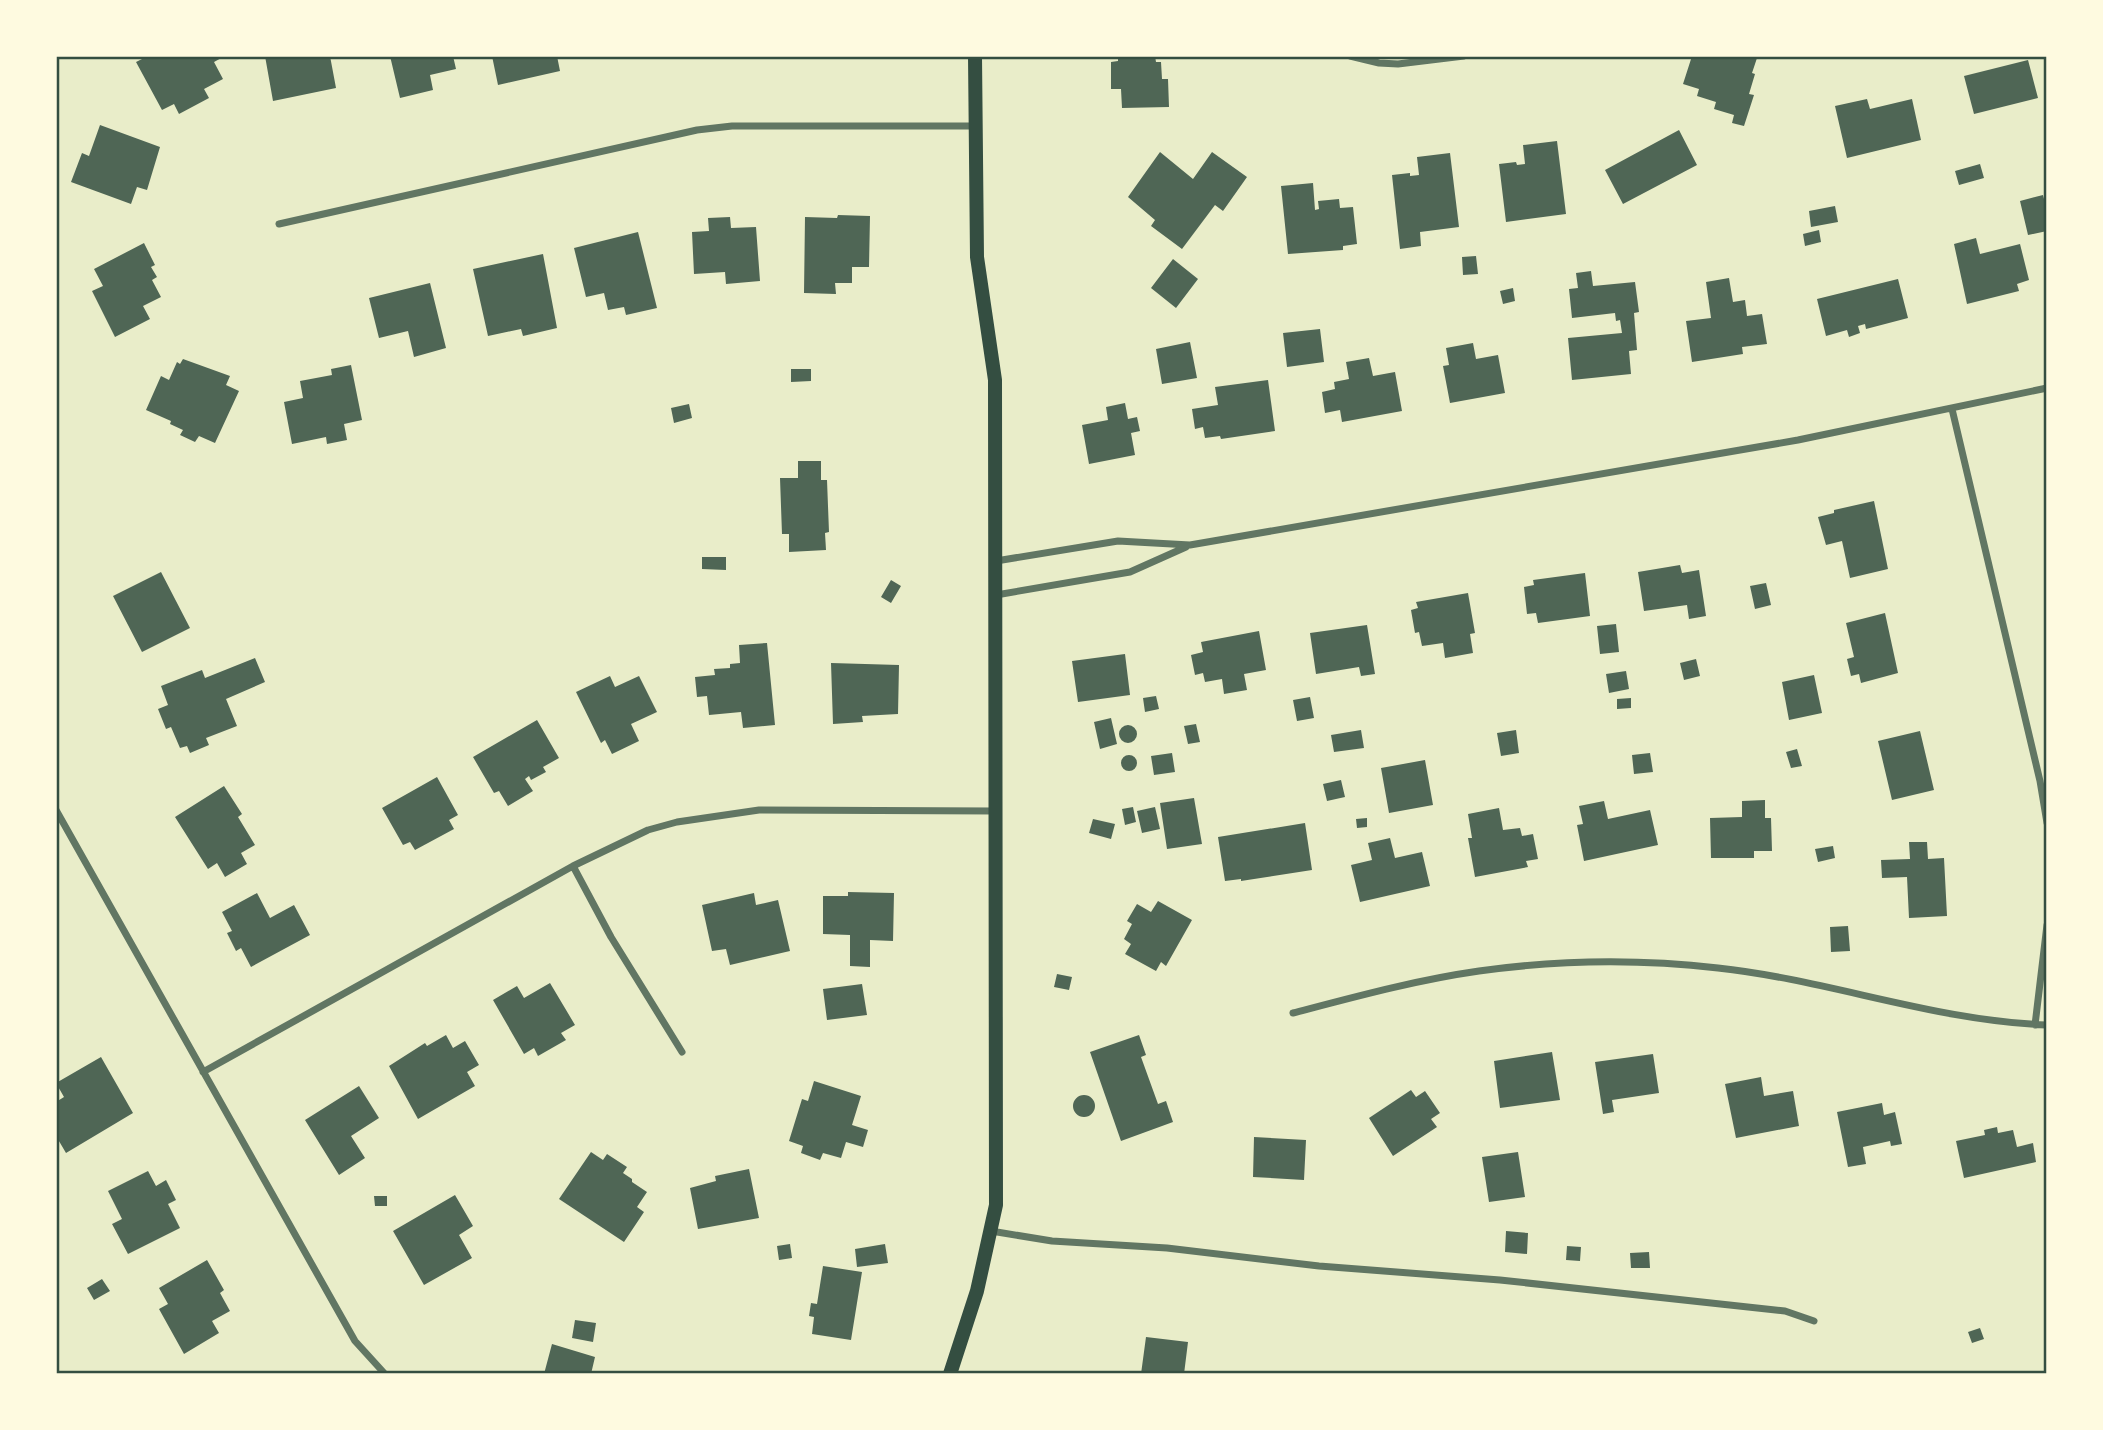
<svg xmlns="http://www.w3.org/2000/svg" width="2103" height="1430" font-family="Inter,sans-serif">
  <style>
    .building { fill: #4f6655 }
    .lines { fill: none; stroke-linecap: round; stroke-linejoin: round }
    .minor { stroke: #617663; stroke-width: 7 }
    .secondary { stroke: #344e41; stroke-width: 14 }
    .neatline { fill: none; stroke: #344e41; stroke-width: 2.5 }
  </style>
  <rect width="100%" height="100%" fill="#e9edc9"/>
  <path class="building" d="M148,56H225L214,62L223,79L204,89L209,98L179,114L174,104L162,110L136,62Z
    M265,56H330L336,88L273,101Z
    M390,56H453L456,69L430,75L433,90L400,98Z
    M492,56H557L560,71L498,85Z
    M1118,56H1155L1156,62H1161L1162,79H1168L1169,107L1122,108L1121,89H1111V62L1118,61Z
    M1692,56L1757,58L1752,73L1755,74L1749,94L1754,95L1744,126L1732,123L1734,115L1714,109L1716,102L1697,96L1699,89L1683,84Z
    M2028,60L2038,98L1974,114L1964,76Z
    M1867,99L1870,109L1912,99L1921,140L1847,158L1835,106Z
    M100,125L160,147L147,190L137,187L131,204L71,182L82,153L89,156Z
    M1679,130L1697,165L1623,204L1605,170Z
    M1557,141L1566,214L1506,222L1499,164L1516,162L1517,165L1525,164L1523,145Z
    M1160,152L1193,179L1212,152L1247,177L1223,211L1215,205L1182,249L1151,226L1155,220L1128,197Z
    M1450,153L1459,227L1420,232L1421,246L1400,249L1392,175L1410,173V176L1419,175L1417,157Z
    M1980,164L1984,178L1959,185L1955,171Z
    M1313,183L1315,210L1319,209L1318,201L1339,199L1340,208L1353,207L1357,244L1343,246V250L1288,254L1281,186Z
    M2043,195L2047,211V231L2028,235L2020,201Z
    M1835,206L1838,222L1811,227L1809,211Z
    M838,215L870,216L869,267H852V283H835L836,294L804,293L805,217L837,218Z
    M730,217L731,228L756,227L760,281L726,284L725,272L694,274L692,232L709,231L708,218Z
    M1819,230L1821,242L1805,246L1803,234Z
    M638,232L657,308L626,315L624,307L608,310L604,293L586,297L574,248Z
    M1976,238L1980,254L2020,244L2029,280L2017,284L2019,291L1967,304L1954,244Z
    M144,243L155,265L151,267L157,277L152,280L161,297L143,306L150,319L115,337L92,291L103,286L94,269Z
    M543,254L557,328L523,336L521,329L488,336L473,269Z
    M1476,256L1478,274L1463,275L1462,257Z
    M1173,259L1198,279L1176,308L1151,288Z
    M1591,271L1593,286L1635,282L1639,312L1634,313L1637,350L1629,351L1631,374L1572,380L1568,338L1622,333L1620,320L1616,321L1615,313L1572,318L1569,289L1578,288L1576,273Z
    M1729,278L1733,302L1745,300L1747,316L1762,314L1767,344L1742,347L1743,354L1692,362L1686,321L1711,318L1706,282Z
    M1898,279L1908,318L1866,329L1865,324L1858,326L1860,333L1849,337L1847,330L1826,336L1817,299Z
    M430,283L446,348L414,357L408,331L379,338L369,298Z
    M1513,288L1515,301L1503,304L1500,291Z
    M1320,329L1324,362L1287,367L1283,333Z
    M1190,342L1197,378L1162,384L1156,349Z
    M1473,343L1476,359L1498,355L1505,393L1450,403L1443,366L1449,365L1446,348Z
    M1369,358L1373,376L1395,372L1402,411L1342,422L1340,410L1325,413L1322,392L1335,389L1334,382L1349,379L1346,362Z
    M183,359L230,376L226,385L239,391L215,443L199,436L195,442L180,435L183,430L170,424L171,421L146,410L161,376L169,380L177,362L180,364Z
    M351,365L362,420L344,424L347,440L327,444L326,437L292,444L284,402L303,398L300,381L332,375L331,369Z
    M791,369H811V381L791,382Z
    M1268,380L1275,431L1221,439L1220,436L1205,438L1203,427L1195,429L1192,409L1218,405L1215,387Z
    M1125,403L1128,419L1137,417L1140,431L1131,433L1135,455L1089,464L1082,425L1108,420L1106,407Z
    M689,404L692,418L674,423L671,408Z
    M798,461H821V480H827L829,532L825,533L826,550L789,552V534H782L780,478H798Z
    M1874,501L1888,569L1850,578L1842,541L1826,545L1818,517L1834,513V510Z
    M702,557H726V570L702,569Z
    M1680,565L1682,573L1699,570L1706,616L1689,619L1687,605L1644,611L1638,572Z
    M161,572L190,628L142,652L113,596Z
    M1585,573L1590,616L1538,623L1536,613L1527,614L1524,587L1534,585L1533,580Z
    M891,580L901,586L891,603L881,597Z
    M1766,583L1771,605L1755,609L1750,586Z
    M1468,593L1475,633L1470,634L1473,653L1445,658L1443,643L1422,646L1419,632L1415,633L1411,610L1418,608L1416,602Z
    M1885,613L1898,673L1861,683L1859,674L1851,676L1847,659L1854,657L1846,623Z
    M1616,624L1619,652L1600,654L1597,626Z
    M1367,625L1375,674L1361,676L1359,667L1316,674L1310,633Z
    M1259,631L1266,670L1244,674L1247,690L1224,694L1222,679L1205,682L1203,673L1195,675L1191,655L1203,652L1201,642Z
    M767,643L775,725L743,728L741,712L709,715L707,696L697,697L695,677L715,675L714,669L730,668V664L740,663L739,645Z
    M1125,654L1130,695L1078,702L1072,661Z
    M255,658L265,682L226,699L237,726L206,738L209,745L190,753L187,746L180,748L171,727L166,729L158,709L168,705L161,686L202,670L205,678Z
    M1696,659L1700,676L1684,680L1680,663Z
    M831,663L899,665L898,714L862,716L863,722L833,724Z
    M1626,671L1629,689L1609,693L1606,674Z
    M1814,675L1822,713L1789,720L1782,682Z
    M610,676L615,687L639,676L657,712L631,724L639,741L612,754L605,740L601,743L576,692Z
    M1156,696L1159,709L1145,712L1143,698Z
    M1310,697L1314,718L1297,721L1293,700Z
    M1631,698V708L1617,709V699Z
    M1111,718L1117,744L1100,749L1094,722Z
    M537,720L559,758L543,767L546,772L531,780L529,776L525,779L533,791L508,806L499,791L494,793L473,757Z
    M1196,724L1200,742L1188,744L1184,726Z
    M1119 734a9 9 0 1 1 18 0a9 9 0 1 1-18 0Z
    M1361,730L1364,748L1334,752L1331,735Z
    M1516,730L1519,753L1501,756L1497,733Z
    M1920,731L1934,790L1892,800L1878,741Z
    M1797,749L1802,766L1791,768L1786,752Z
    M1172,753L1175,772L1154,775L1151,756Z
    M1650,753L1653,772L1634,774L1632,755Z
    M1121 763a8 8 0 1 1 16 0a8 8 0 1 1-16 0Z
    M1425,760L1433,805L1389,813L1381,768Z
    M437,777L458,815L449,820L454,829L415,850L410,842L403,845L382,808Z
    M1341,780L1345,797L1327,801L1323,784Z
    M224,786L242,814L238,817L255,845L241,853L247,864L225,877L217,863L208,869L175,817Z
    M1194,798L1202,844L1167,849L1160,803Z
    M1765,800V818H1771L1772,851H1754V858H1711L1710,818L1742,817V801Z
    M1604,801L1608,819L1650,810L1658,845L1584,861L1577,825L1583,824L1579,806Z
    M1133,807L1136,822L1125,825L1122,809Z
    M1155,807L1160,829L1142,833L1137,811Z
    M1499,808L1503,830L1520,828L1522,836L1533,834L1538,859L1526,861L1528,867L1475,877L1468,838H1472L1468,814Z
    M1367,818V827L1357,828L1356,819Z
    M1093,819L1115,824L1111,839L1089,833Z
    M1305,823L1312,870L1241,881V879L1225,881L1218,837Z
    M1390,838L1395,858L1422,852L1430,886L1360,902L1351,865L1372,860L1368,843Z
    M1909,842H1927L1928,859L1944,858L1947,916L1909,918L1907,877L1882,878L1881,860L1910,859Z
    M1833,846L1835,858L1818,862L1815,849Z
    M848,892L894,893L893,941L870,940V967L850,966V935L823,934V896H848Z
    M257,893L270,918L294,905L310,935L251,967L241,948L236,951L227,933L232,931L222,912Z
    M754,893L756,905L778,900L790,951L730,965L726,949L712,951L702,905Z
    M1158,901L1192,920L1166,966L1161,962L1156,971L1125,954L1131,944L1124,939L1132,924L1127,921L1137,904L1151,912Z
    M1848,926L1850,951L1831,952L1830,927Z
    M1057,974L1072,977L1069,990L1054,987Z
    M550,983L575,1025L561,1033L566,1040L538,1056L534,1048L524,1054L493,1000L517,986L524,998Z
    M862,984L867,1015L827,1020L823,989Z
    M446,1035L453,1048L465,1041L479,1065L467,1072L475,1086L418,1119L389,1066L425,1043L427,1046Z
    M1139,1035L1146,1055L1141,1057L1158,1104L1166,1101L1173,1122L1121,1141L1090,1052Z
    M1552,1052L1560,1100L1500,1108L1494,1061Z
    M1653,1054L1659,1093L1612,1100L1614,1112L1603,1114L1595,1062Z
    M101,1057L133,1113L66,1153L56,1136V1119L58,1118L56,1114V1102L64,1097L56,1083Z
    M1761,1077L1764,1096L1793,1091L1799,1126L1736,1138L1725,1084Z
    M814,1081L861,1096L852,1125L868,1130L863,1147L846,1142L841,1158L823,1153L820,1160L801,1153L803,1146L789,1141L802,1099L808,1101Z
    M359,1086L379,1118L351,1136L365,1158L339,1175L305,1120Z
    M1411,1090L1416,1097L1425,1091L1440,1113L1431,1119L1437,1127L1393,1156L1369,1118Z
    M1073 1106a11 11 0 1 1 22 0a11 11 0 1 1-22 0Z
    M1882,1103L1884,1115L1895,1112L1902,1144L1891,1146L1890,1141L1863,1147L1866,1164L1848,1167L1837,1112Z
    M1997,1127L1998,1133L2013,1130L2017,1147L2033,1143L2036,1162L1964,1178L1956,1141L1985,1135L1984,1130Z
    M1254,1137L1306,1140L1304,1180L1253,1177Z
    M591,1152L603,1160L607,1154L627,1167L623,1173L632,1179V1182L647,1192L637,1207L644,1212L624,1242L559,1199Z
    M1518,1152L1525,1197L1489,1202L1482,1157Z
    M749,1169L759,1218L698,1229L690,1188L716,1181L715,1176Z
    M148,1171L156,1186L166,1180L176,1200L168,1204L180,1228L128,1254L112,1224L122,1219L108,1191Z
    M455,1195L473,1226L459,1235L472,1258L424,1285L393,1231Z
    M374,1196H387V1206H375Z
    M1506,1231L1528,1233L1527,1254L1505,1252Z
    M790,1244L792,1258L779,1260L777,1246Z
    M885,1244L888,1263L857,1267L855,1249Z
    M1567,1246L1581,1247L1580,1261L1566,1260Z
    M1649,1252L1650,1268H1631L1630,1253Z
    M207,1260L224,1290L220,1293L230,1311L212,1321L219,1333L184,1354L159,1309L168,1304L159,1288Z
    M823,1266L862,1272L851,1340L812,1334L814,1317L809,1316L811,1303L817,1304Z
    M102,1279L110,1291L94,1300L87,1288Z
    M575,1320L596,1323L593,1342L572,1338Z
    M1980,1328L1984,1339L1972,1343L1968,1332Z
    M1146,1337L1188,1342L1184,1374H1141Z
    M552,1344L595,1357L591,1374H544Z"/>
  <g class="lines">
    <path class="minor" d="M1350,56L1379,63L1398,64L1464,56
      M279,224L697,130L732,126H975
      M1952,409L2040,781L2047,823
      M996,561L1118,541L1190,545L1798,440L2047,388
      M996,595L1130,572L1186,547
      M56,810L355,1341L385,1374
      M573,866L611,937L682,1052
      M1293,1013C1354,997 1416,980 1479,971C1558,960 1639,959 1718,968C1829,980 1935,1021 2047,1025
      M2035,1025L2047,925
      M203,1072L573,866L648,830L677,822L759,810L995,811
      M991,1231L1052,1241L1167,1248L1319,1266L1500,1280L1785,1311L1814,1321"/>
    <path class="secondary" d="M950,1374L977,1291L996,1205L995,380L977,257L975,56"/>
  </g>
  <rect width="2103" height="1430" fill="none" stroke="#fefae0" stroke-width="116"/>
  <rect x="58" y="58" width="1987" height="1314" class="neatline"/>
</svg>
